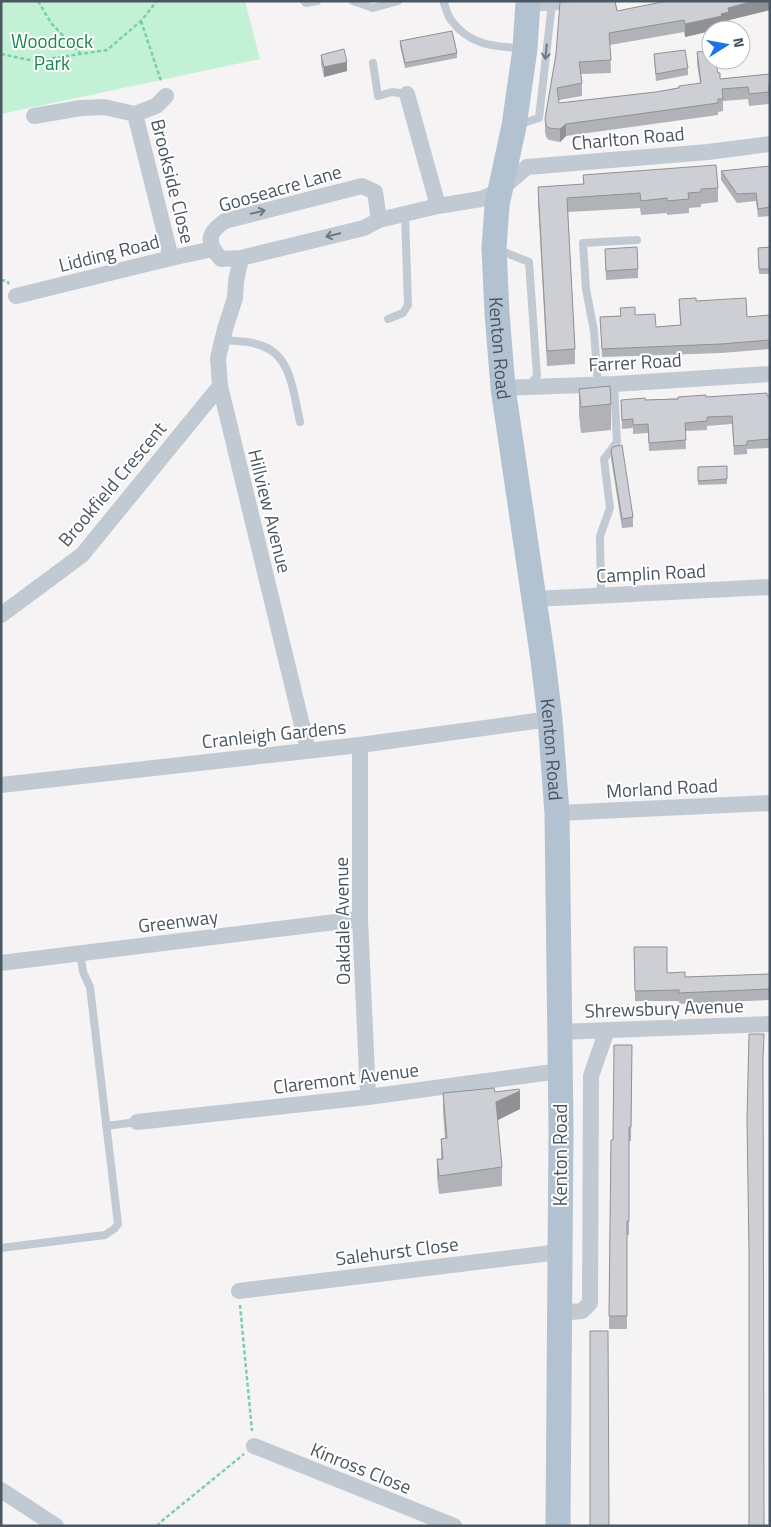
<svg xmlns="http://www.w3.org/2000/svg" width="771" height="1527" font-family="'Titillium Web',sans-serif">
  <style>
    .green { fill: #c3f1d5 }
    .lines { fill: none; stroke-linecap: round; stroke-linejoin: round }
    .path { stroke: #7ad0a6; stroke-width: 2.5; stroke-dasharray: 4 2.5; stroke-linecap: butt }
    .service { stroke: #c1cad2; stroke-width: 8 }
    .minor { stroke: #c1cad2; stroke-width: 16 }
    .primary { stroke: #b3c2d1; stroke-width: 25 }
    .wall { fill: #b0b2b7 }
    .shaded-wall { fill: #909195 }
    .building { fill: #cdcfd5; stroke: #909195 }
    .oneway { stroke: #6e7983 }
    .labels { text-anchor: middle; stroke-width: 4; stroke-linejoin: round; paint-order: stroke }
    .park-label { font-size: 19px; fill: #17864f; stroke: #fff }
    .street-label { font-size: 19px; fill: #4a5661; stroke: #fff }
  </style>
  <rect width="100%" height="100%" fill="#f5f3f3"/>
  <path class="green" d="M1,1H245L260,59L1,114Z"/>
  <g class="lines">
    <path class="path" d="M38,1L51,23L81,54
      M141,21L161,81
      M1,54L34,61L107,50L141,21L157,1
      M1,280L7,281L9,284
      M240,1305L252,1431
      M157,1526L163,1520L244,1454"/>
    <path class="service" d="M304,1L306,3L317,1
      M353,1L373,8L398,1
      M443,1C446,7 447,15 451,20C469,45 494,47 522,48
      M373,63L378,96L392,92L407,94
      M520,124L539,118L552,3
      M499,250L529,262L537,376L528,387
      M388,319L403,313L408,305L405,214
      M223,340C237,341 252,341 265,347C292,358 294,397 300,422
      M598,385L594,331L586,289L583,243L637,240
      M601,595L600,536L610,508L604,459L617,442L614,384
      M106,1126L137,1122
      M1,1248L105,1235L114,1229L118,1224L90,987L83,972L80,953"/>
    <path class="minor" d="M528,4L576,1
      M407,94L438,206
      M135,114L171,258
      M34,116L81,108L104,107L135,114L156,106L166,96
      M379,220L375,192L362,186L225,221C206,234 207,243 221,259L241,258L364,228L379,220L438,206L481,199L499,191L527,167L708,152L770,144
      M241,258L236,281L235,298L225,329L218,358L220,386L308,750
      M16,296L171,258L213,249
      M503,388L614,384L770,374
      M534,599L770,587
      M1,615L82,555L220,386
      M360,745V919L368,1097
      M1,785L360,745L550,719
      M557,813L770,803
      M1,963L360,919
      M559,1032L770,1024
      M137,1122L368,1097L560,1071
      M239,1291L559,1252
      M560,1313L582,1311L590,1303L591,1076L607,1030
      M254,1446L454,1526
      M1,1490L56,1526"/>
    <path class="primary" id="s1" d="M528,1L525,49L514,126L497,205L494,248L497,313L503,388L543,660L550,719L557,813L561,1128L558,1526"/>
  </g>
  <path class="wall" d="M770,10L729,20V25L722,26V29L711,30L685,37L684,32L610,45L611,73L581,74L582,83V96L559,100V103L656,92L700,83L697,64V52L718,73L720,79L769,74V64H770L769,104L749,106L748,99L723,101V111L718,112V115L566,136L560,142L549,140L546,137L545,132V119L556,54L617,11Z
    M400,41L457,53V58L405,68L400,46Z
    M654,54L688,68V75L656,81L654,60Z
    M321,55L347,71L324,77L321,64Z
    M770,166V216L758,217L756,201L737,203L721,180V171Z
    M583,175L718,188V202L701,204V207L689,208V213L667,215V213L641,215L640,208L568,212L575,349V364L547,366L538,202V187L583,185Z
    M770,247V274H759L758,248Z
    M605,249L638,269V278L606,280Z
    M679,299L696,301L747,317L770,315V349L721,353L602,357L600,317L635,315L656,327L680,325Z
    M579,389L611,404V430L581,433L579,415Z
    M770,396V448L747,449V454L734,455L732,424L707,426V430L685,431L686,449L649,451L648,433L633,434V428L622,429L621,400H645L706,397Z
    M611,450L633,517V527L622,528L611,459Z
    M727,466V484L698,485V467Z
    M634,947L667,973L685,977L770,974V1000L679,1004V1001H635Z
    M632,1045L631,1141H629V1235H627V1329H609L611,1140H613Z
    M495,1092L520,1109L497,1120L502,1167V1186L439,1194L437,1177V1159H441V1139H445L443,1111V1093Z"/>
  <path class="shaded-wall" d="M754,1H770V10L729,20V25L722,26V29L711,30V31L685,37V24L721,14L728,8Z
    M347,62V71L324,77V67Z
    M566,124V136L560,142V129Z
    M520,1091V1109L496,1121V1102Z"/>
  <path class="building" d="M590,1H615L617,11L667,1H754L728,8L729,12L721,14L722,16L685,24L684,20L609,33L611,60L579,62L582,83L557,88L559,103L656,92L679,88V86L701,83L697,52L711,50V60H715L718,73H720V79L770,74V85H769V92L749,94L748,87L722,89L723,99H718V103L566,124L560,129L549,128L546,125L545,119L556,54L560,2Z
    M452,31L457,53L405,63L400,41Z
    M344,49L347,62L324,67L321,55Z
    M685,50L688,68L656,74L654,54Z
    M716,165L718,188L701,189V192L688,193L689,199L667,201V198L641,201L640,193L567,198L575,349L547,351L538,187L584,184L583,175Z
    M770,166V207L758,209L756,193L737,194L721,171Z
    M637,247L638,269L606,271L605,249Z
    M770,247V269H759L758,248Z
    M696,298V301L746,298L747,317L770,315V340L721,344L602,349L600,317L621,316L620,308L635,307V315L655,314L656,327L681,325L679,299Z
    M610,386L611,404L581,407L579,389Z
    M767,393V396H770V439L747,441V445L734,446L732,416L707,417V421L685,423L686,440L649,443L648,424L633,425V419L622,420L621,400L645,398V400L678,399V397L706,395V397Z
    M622,445L633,517L622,519L611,450L613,447Z
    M727,466V479L698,481V467Z
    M634,947H667V973L685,972V977L770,974V989L679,993V990L635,991Z
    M749,1034H764L763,1059L764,1526H749V1251L747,1119Z
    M614,1045H632L631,1127H629V1221H627V1316H609L611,1140H613Z
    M494,1088L495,1092L519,1089L520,1091L496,1102L502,1167L439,1176L437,1159H443L441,1139L447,1138L443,1093Z
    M590,1331H608L609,1526H590Z"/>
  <defs><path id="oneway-shaft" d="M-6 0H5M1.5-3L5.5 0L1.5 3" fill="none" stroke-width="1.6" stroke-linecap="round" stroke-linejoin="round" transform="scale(1.25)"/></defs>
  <g class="oneway">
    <use href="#oneway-shaft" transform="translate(546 52) rotate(96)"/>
    <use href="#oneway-shaft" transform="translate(258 212) rotate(-14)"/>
    <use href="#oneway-shaft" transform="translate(333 235) rotate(167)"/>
  </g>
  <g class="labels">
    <g class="park-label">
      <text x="52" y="48">Woodcock<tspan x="52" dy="22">Park</tspan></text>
    </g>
    <g class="street-label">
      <text transform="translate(628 138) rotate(-5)" y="7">Charlton Road</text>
      <text transform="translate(173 181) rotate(76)" y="7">Brookside Close</text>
      <text transform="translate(280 188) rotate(-16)" y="7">Gooseacre Lane</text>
      <text transform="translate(109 253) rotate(-14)" y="7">Lidding Road</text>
      <text dy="7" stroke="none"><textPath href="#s1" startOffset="350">Kenton Road</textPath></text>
      <text transform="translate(635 362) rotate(-3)" y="7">Farrer Road</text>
      <text transform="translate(112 484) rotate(-50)" y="7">Brookfield Crescent</text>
      <text transform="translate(270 511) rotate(76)" y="7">Hillview Avenue</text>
      <text transform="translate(651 573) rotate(-3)" y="7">Camplin Road</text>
      <text transform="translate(274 734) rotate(-6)" y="7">Cranleigh Gardens</text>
      <text dy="7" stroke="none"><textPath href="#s1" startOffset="755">Kenton Road</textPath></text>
      <text transform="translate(662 788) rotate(-3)" y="7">Morland Road</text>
      <text transform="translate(178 921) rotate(-7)" y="7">Greenway</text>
      <text transform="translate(342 921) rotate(-91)" y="7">Oakdale Avenue</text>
      <text transform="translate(664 1008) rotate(-2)" y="7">Shrewsbury Avenue</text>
      <text transform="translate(346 1078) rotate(-7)" y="7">Claremont Avenue</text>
      <text transform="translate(560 1155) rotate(-90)" y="7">Kenton Road</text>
      <text transform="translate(397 1251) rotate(-7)" y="7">Salehurst Close</text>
      <text transform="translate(361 1468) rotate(22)" y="7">Kinross Close</text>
    </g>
  </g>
  <rect width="771" height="1527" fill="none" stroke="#4a5661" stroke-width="5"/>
  <g transform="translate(726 45) rotate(79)"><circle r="24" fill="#ffffff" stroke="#b7bbc0"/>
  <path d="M0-4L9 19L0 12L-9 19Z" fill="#1a73e8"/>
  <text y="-8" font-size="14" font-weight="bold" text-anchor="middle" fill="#4a5661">N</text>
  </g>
</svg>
